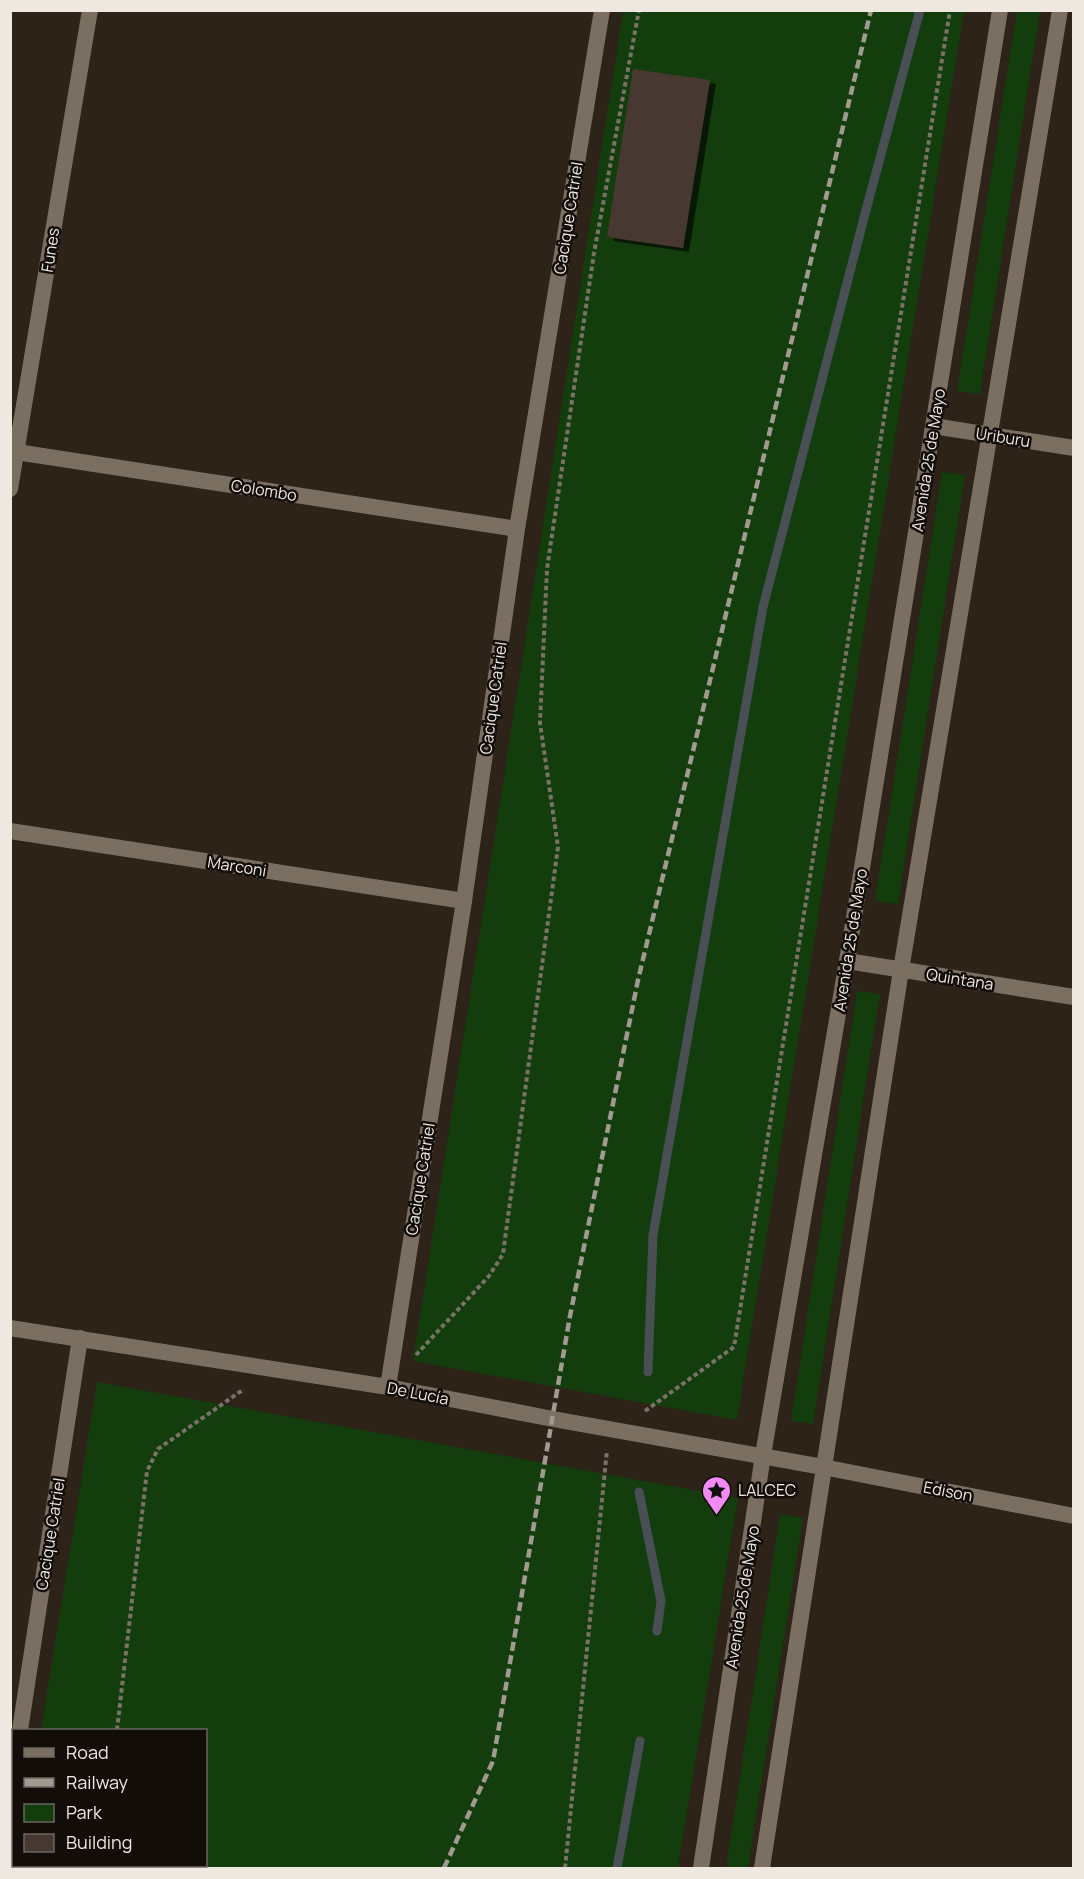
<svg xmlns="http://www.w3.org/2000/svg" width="1084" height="1879" font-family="Manrope,sans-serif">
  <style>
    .green { fill: #133d0d }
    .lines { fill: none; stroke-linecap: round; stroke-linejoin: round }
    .stream { stroke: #484f55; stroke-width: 9 }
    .building { fill: #473831; filter: url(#shadow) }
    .path { stroke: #7a7168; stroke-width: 4; stroke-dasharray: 4.5 3; stroke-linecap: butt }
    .minor { stroke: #7b6f62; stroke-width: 16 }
    .tertiary { stroke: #7b6f62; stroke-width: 16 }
    .rail { stroke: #a29a91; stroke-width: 4.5; stroke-dasharray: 9 4.5; stroke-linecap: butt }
    .labels { text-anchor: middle; stroke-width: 5; stroke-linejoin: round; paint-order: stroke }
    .street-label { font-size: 16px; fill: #efe8e1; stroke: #120d09 }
    .poi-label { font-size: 16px; fill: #efe8e1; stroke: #120d09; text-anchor: start }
  </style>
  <defs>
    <filter id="shadow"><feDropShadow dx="6" dy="4" stdDeviation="0" flood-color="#0009"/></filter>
  </defs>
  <rect width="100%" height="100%" fill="#2d2318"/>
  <path class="green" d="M1017,10L1040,11L980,394L957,391Z
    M623,11H964L737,1420L413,1361Z
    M942,472L965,475L898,904L875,901Z
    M857,991L880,994L813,1424L791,1421Z
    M97,1382L738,1498L678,1868H19V1866H206V1730H41Z
    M780,1514L803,1518L748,1868H726Z"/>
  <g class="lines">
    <path class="stream" d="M648,1372L653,1235L763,607L866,210L920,10
      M639,1492L661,1601L657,1631
      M617,1868L640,1741"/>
  </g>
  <path class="building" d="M633,69L710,80L683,248L607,237Z"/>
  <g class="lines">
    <path class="path" d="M416,1355L489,1276L503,1254L558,847L540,723L547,569L594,253L639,10
      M645,1411L734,1347L950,10
      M117,1730L147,1471L158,1449L244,1389
      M144,1866L145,1868
      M565,1868L607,1450"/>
    <path class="minor" d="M933,426L1074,448
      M10,451L517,529
      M10,489L90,10
      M10,831L464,901
      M847,961L1074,997
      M823,1467L1074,1516"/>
    <path class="tertiary" d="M10,1328L388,1387L553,1419L823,1467
      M388,1387L464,901L517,529L602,10
      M20,1730L80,1338
      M10,1792L14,1772
      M701,1868L763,1455L847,961L1000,10
      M762,1868L901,970L1060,10"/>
    <path class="rail" d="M444,1868L493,1761L570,1316L638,980L871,10"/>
  </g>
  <defs>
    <symbol id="sight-pin" viewBox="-11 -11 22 30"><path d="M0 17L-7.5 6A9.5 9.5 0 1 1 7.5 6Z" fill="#f28af3" stroke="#120d09"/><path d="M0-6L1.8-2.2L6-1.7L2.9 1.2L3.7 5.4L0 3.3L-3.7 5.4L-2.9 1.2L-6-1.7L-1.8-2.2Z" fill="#111"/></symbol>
  </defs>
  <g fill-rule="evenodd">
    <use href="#sight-pin" x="700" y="1474" width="33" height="45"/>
  </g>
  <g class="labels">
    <g class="street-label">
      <text transform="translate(568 218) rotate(-81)" y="6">Cacique Catriel</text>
      <text transform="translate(50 250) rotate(-81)" y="6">Funes</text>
      <text transform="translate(1003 437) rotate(9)" y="6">Uriburu</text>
      <text transform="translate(928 460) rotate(-81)" y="6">Avenida 25 de Mayo</text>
      <text transform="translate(264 490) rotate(9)" y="6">Colombo</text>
      <text transform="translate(493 698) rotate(-82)" y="6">Cacique Catriel</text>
      <text transform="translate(237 866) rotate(9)" y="6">Marconi</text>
      <text transform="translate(850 940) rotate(-81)" y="6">Avenida 25 de Mayo</text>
      <text transform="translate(960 979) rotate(9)" y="6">Quintana</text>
      <text transform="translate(420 1179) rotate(-81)" y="6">Cacique Catriel</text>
      <text transform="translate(418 1393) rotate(11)" y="6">De Lucía</text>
      <text transform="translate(948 1491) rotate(11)" y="6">Edison</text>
      <text transform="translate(50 1534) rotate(-81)" y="6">Cacique Catriel</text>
      <text transform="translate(742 1597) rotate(-81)" y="6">Avenida 25 de Mayo</text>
    </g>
    <g class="poi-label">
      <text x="738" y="1496">LALCEC</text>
    </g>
  </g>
  <rect width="1084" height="1879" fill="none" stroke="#efe8e1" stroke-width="24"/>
  <rect x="12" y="1729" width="195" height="138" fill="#120d09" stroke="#6a655f" stroke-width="1.5"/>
  <rect x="24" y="1748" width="30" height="9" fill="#7b6f62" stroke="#6a655f" stroke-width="1.5"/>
  <text x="66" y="1759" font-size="18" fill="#efe8e1">Road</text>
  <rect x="24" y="1778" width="30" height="9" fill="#a29a91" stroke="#6a655f" stroke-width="1.5"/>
  <text x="66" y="1789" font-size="18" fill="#efe8e1">Railway</text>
  <rect x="24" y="1804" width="30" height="18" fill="#133d0d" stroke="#6a655f" stroke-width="1.5"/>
  <text x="66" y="1819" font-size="18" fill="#efe8e1">Park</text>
  <rect x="24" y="1834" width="30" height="18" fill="#473831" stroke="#6a655f" stroke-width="1.5"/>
  <text x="66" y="1849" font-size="18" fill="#efe8e1">Building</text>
</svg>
